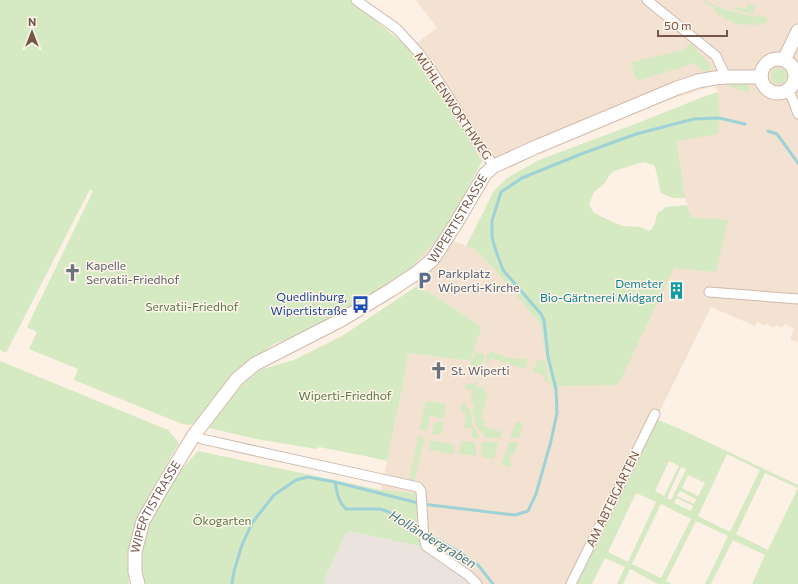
<svg xmlns="http://www.w3.org/2000/svg" width="798" height="584" font-family="Commissioner,sans-serif">
  <style>
    .residential { fill: #f3e2d2 }
    .industrial { fill: #ebe4de }
    .green { fill: #d5e9c3; fill-rule: evenodd }
    .lines { fill: none; stroke-linecap: round; stroke-linejoin: round }
    .stream { stroke: #9fd2d7; stroke-width: 3 }
    .street-casing { stroke: #cfbaae; stroke-width: 11 }
    .secondary-casing { stroke: #d2b9ab; stroke-width: 15 }
    .street { stroke: #fff; stroke-width: 9 }
    .secondary { stroke: #fff; stroke-width: 13 }
    .labels { text-anchor: middle; stroke-width: 3; stroke-linejoin: round; paint-order: stroke }
    .street-label { font-size: 12px; fill: #74564a; stroke: #fff5ea }
    .worship-label { font-size: 12px; fill: #5b616d; stroke: #fff5ea; text-anchor: start }
    .service-label { font-size: 12px; fill: #4e5e75; stroke: #fff5ea; text-anchor: start }
    .culture-label { font-size: 12px; fill: #0d838f; stroke: #fff5ea; text-anchor: end }
    .transit-label { font-size: 12px; fill: #164399; stroke: #fff5ea; text-anchor: end }
    .park-label { font-size: 12px; fill: #567942; stroke: #fff5ea }
    .water-label { font-size: 13px; font-style: italic; fill: #417a80; stroke: #fff5ea }
  </style>
  <rect width="100%" height="100%" fill="#fcf1e4"/>
  <path class="residential" d="M416,0H798V343L790,339L794,329L785,324L782,328L776,325L774,328L767,324L765,326L757,322L755,326L711,307L575,584H469L453,570L381,490L403,385L408,353L469,361L482,327L431,293L417,286L408,271L440,236L475,249L498,274L540,324L552,389L561,386L674,268L728,220L691,217L685,198L677,140L717,134L719,112L718,92L715,85L650,106L500,169L463,114L417,43L437,28Z"/>
  <path class="industrial" d="M349,531L423,547L453,570L469,584H328L323,582L345,534Z"/>
  <path class="green" d="M0,0H350L409,48L432,76L482,161L459,205L440,236L408,271L308,332L274,344L250,360L238,370L212,399L198,421L194,424L188,425L182,424L74,380L78,369L29,349L37,332L27,327L93,191L90,189L6,353L0,350Z
    M701,0C708,0 714,6 721,8C732,12 744,14 755,17L756,15L766,17L767,22L765,24L759,23L758,25L736,24L729,19L727,20L714,11L715,8Z
    M748,4L755,6L753,14L733,9L734,6L746,9Z
    M691,43L709,63L711,67L710,70L703,72L694,63L638,81L633,73L632,62L682,50Z
    M771 76a8 8 0 1 1 16 0a8 8 0 1 1-16 0Z
    M733,83L749,84L750,92L730,87L728,85L729,84Z
    M718,92L719,112L718,134L677,141L685,198H672L661,193C658,184 658,174 654,165L643,162L614,171L610,174L605,183L594,192L589,204L594,213L615,223L623,226L639,227L650,231L655,224L657,214L666,207L687,205L691,217L728,220L716,272L674,268L618,385L561,386L552,389L540,324L498,274L475,249L466,246L483,213L493,192L507,178L539,160L643,121L703,97Z
    M417,286L431,293L482,327L470,361L408,353L403,385L387,461L365,456L319,447L316,449L256,439L209,428L235,393L246,381L260,370L294,360L342,336Z
    M489,351L510,358L528,359L525,369L490,358L488,364L485,363Z
    M475,352L485,355L480,371L477,387H480V386L488,394L481,417L485,420L483,426L502,432L500,438H486L476,425L472,409L474,407V404L471,401L472,390L465,389L466,384L477,383L479,369L470,367L471,362Z
    M537,360L545,361L549,383L544,381L545,376L533,372Z
    M0,361L168,430L179,443L140,512L127,556L129,584H0Z
    M426,401L446,404L444,419L430,416L427,431L419,430Z
    M462,402L466,403V407L470,409L473,426L480,438H472V428H464L466,413L461,412Z
    M656,419L678,428L798,485V584H752L765,555L733,540L711,584H705L728,536L696,521L666,581L672,584H658L630,569L623,584H617L625,567L605,558L592,584H575ZM727,454L760,470L730,532L698,516ZM669,461L679,466L664,496L655,491ZM681,467L686,469L671,500L667,498ZM765,473L798,488L768,550L736,534ZM688,475L705,483L698,496L682,488ZM680,491L696,499L694,504L677,496ZM636,493L656,502L628,562L608,552ZM677,498L693,506L691,511L674,503ZM661,504L691,519L661,578L632,564Z
    M442,421L443,422L441,435L432,434L434,423Z
    M516,421L523,424L519,438H510Z
    M418,436L424,437L425,439L414,481L409,479Z
    M431,440L455,445L454,454L429,450Z
    M461,441L475,442L476,456L459,454Z
    M481,442H498L494,459L482,457Z
    M509,442H518L513,455H511L509,461L512,462L510,467L501,465Z
    M198,451L381,490L417,493L423,547L349,531L345,535L323,582L328,584H142L139,553L145,528L164,490Z"/>
  <g class="lines">
    <path class="stream" d="M768,131L777,134L798,163
      M335,482C337,492 338,502 346,509H380L389,512L421,530
      M426,533L456,550L478,565L493,584
      M232,584L234,571L242,545L252,523L274,495L296,480L308,477L335,482L422,504L515,515L528,511L536,494L551,441L557,413L556,389L548,357L544,320L541,314L503,270L496,251L492,237V221L501,192L522,178L581,154L636,134L694,119L719,118L745,124"/>
    <defs>
      <path id="street" d="M356,0L397,29L418,52L432,71L478,143L494,166
        M647,0L716,56L726,77
        M788,90L793,100L798,114
        M709,292L798,299
        M194,435L202,439L418,487L421,491L424,538L426,546L468,575L477,584
        M571,584L655,414"/>
      <g id="secondary">
        <circle cx="778" cy="76" r="17"/>
        <path d="M784,60L798,31"/>
        <path id="s1" d="M138,584L135,572V552L143,521L163,486L194,435L237,379L255,364L341,320L391,290L418,272L433,259L455,225L485,174L494,166L536,147L677,88L698,81L715,78L726,77H761"/>
      </g>
    </defs>
    <use href="#street" class="street-casing"/>
    <use href="#secondary" class="secondary-casing"/>
    <use href="#street" class="street"/>
    <use href="#secondary" class="secondary"/>
  </g>
  <defs>
    <symbol id="church-bare" viewBox="-9 -9 18 18"><path d="M-1.2-6h2.4v3.5h3.3v2.4h-3.3V6h-2.4V-.1h-3.3v-2.4h3.3Z" fill="#6b7280" stroke="#fff5ea" stroke-width="2.5" paint-order="stroke"/></symbol>
    <symbol id="parking-bare" viewBox="-9 -9 18 18"><path d="M-3.5-5.5H1a3.5 3.5 0 0 1 0 7H-1V5.5H-3.5ZM-1-3.4V-.6H.8a1.4 1.4 0 0 0 0-2.8Z" fill="#5c6f8a" stroke="#fff5ea" stroke-width="2.5" paint-order="stroke"/></symbol>
    <symbol id="building-bare" viewBox="-9 -9 18 18"><path d="M-4-6H4V6H1V3H-1V6H-4ZM-2.5-4.3h1.7v1.8h-1.7ZM.8-4.3h1.7v1.8H.8ZM-2.5-1h1.7V.8h-1.7ZM.8-1h1.7V.8H.8Z" fill="#0f9aa8" stroke="#fff5ea" stroke-width="2.5" paint-order="stroke"/></symbol>
    <symbol id="bus-bare" viewBox="-9 -9 18 18"><path d="M-5-6H5V4H4V6H2V4H-2V6H-4V4H-5ZM-3.5-4V0h7V-4ZM-3.5 1.2v1.5H-2V1.2ZM2 1.2v1.5H3.5V1.2Z" fill="#1a4fb4" stroke="#fff5ea" stroke-width="2.5" paint-order="stroke"/></symbol>
  </defs>
  <g fill-rule="evenodd">
    <use href="#church-bare" x="60" y="260" width="25" height="25"/>
    <use href="#parking-bare" x="412" y="268" width="25" height="25"/>
    <use href="#building-bare" x="664" y="278" width="25" height="25"/>
    <use href="#bus-bare" x="348" y="292" width="25" height="25"/>
    <use href="#church-bare" x="426" y="358" width="25" height="25"/>
  </g>
  <g class="labels">
    <g class="street-label">
      <text transform="translate(453 106) rotate(56)" y="4">MÜHLENWORTHWEG</text>
      <text dy="4" stroke="none"><textPath href="#s1" startOffset="513">WIPERTISTRASSE</textPath></text>
      <text transform="translate(613 499) rotate(-64)" y="4">AM ABTEIGARTEN</text>
      <text dy="4" stroke="none"><textPath href="#s1" startOffset="82">WIPERTISTRASSE</textPath></text>
    </g>
    <g class="worship-label">
      <text x="86" y="270">Kapelle<tspan x="86" dy="14">Servatii-Friedhof</tspan></text>
      <text x="451" y="375">St. Wiperti</text>
    </g>
    <g class="service-label">
      <text x="438" y="278">Parkplatz<tspan x="438" dy="14">Wiperti-Kirche</tspan></text>
    </g>
    <g class="culture-label">
      <text x="663" y="288">Demeter<tspan x="663" dy="14">Bio-Gärtnerei Midgard</tspan></text>
    </g>
    <g class="transit-label">
      <text x="347" y="301">Quedlinburg,<tspan x="347" dy="14">Wipertistraße</tspan></text>
    </g>
    <g class="park-label">
      <text x="192" y="311">Servatii-Friedhof</text>
      <text x="345" y="400">Wiperti-Friedhof</text>
      <text x="222" y="525">Ökogarten</text>
    </g>
    <g class="water-label">
      <text transform="translate(433 539) rotate(31)" y="5">Holländergraben</text>
    </g>
  </g>
  <g transform="translate(32 32)" stroke="#fff5ea" stroke-width="3" paint-order="stroke">
  <path d="M0-3L7 15L0 10L-7 15Z" fill="#74564a"/>
  <text y="-6" font-size="11" font-weight="bold" text-anchor="middle" fill="#74564a">N</text>
  </g>
  <path d="M658 30v6h69v-6" fill="none" stroke="#74564a" stroke-width="2"/>
  <text x="664" y="30" font-size="12" fill="#74564a" stroke="#fff5ea" stroke-width="3" paint-order="stroke">50 m</text>
</svg>
